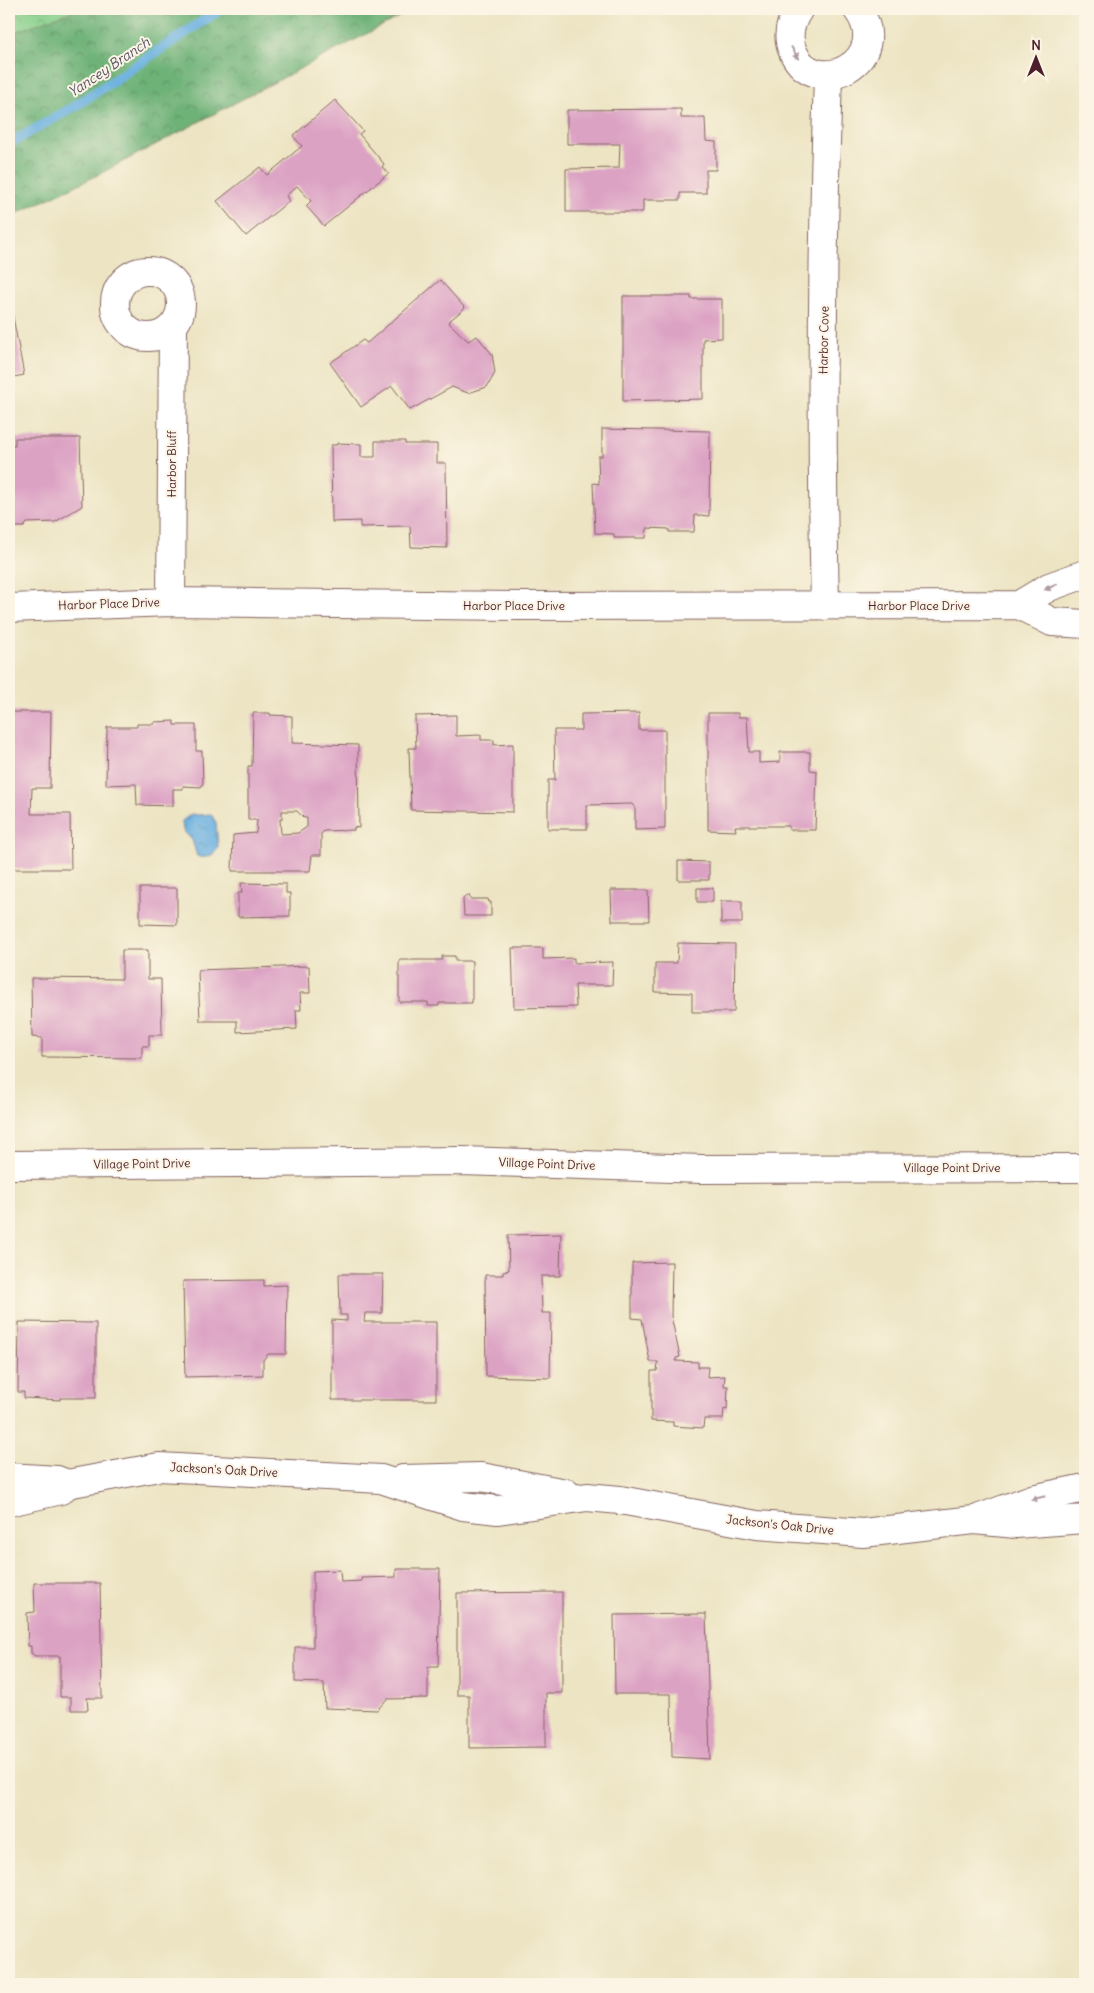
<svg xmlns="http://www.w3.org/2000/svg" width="1094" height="1993" font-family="Delius,sans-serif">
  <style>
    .forest { fill: url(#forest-crowns); stroke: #5c6852 }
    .park { fill: url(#park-crowns); stroke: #69785c }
    .water { fill: url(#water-ripples); stroke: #5a6886 }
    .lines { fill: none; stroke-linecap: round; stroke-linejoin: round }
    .stream { stroke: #69b0e0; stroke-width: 10 }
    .building { fill: #dca2c4; fill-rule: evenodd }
    .minor-casing { stroke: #836460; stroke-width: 30 }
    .minor { stroke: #fff; stroke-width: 28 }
    .oneway { fill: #ae9aa0 }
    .labels { text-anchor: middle; stroke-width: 4; stroke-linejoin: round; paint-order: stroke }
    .street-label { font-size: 12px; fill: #4a1f2b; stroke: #fcf5e5 }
    .water-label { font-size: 14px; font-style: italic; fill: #55526a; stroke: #fcf5e5 }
  </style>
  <defs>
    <pattern id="forest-crowns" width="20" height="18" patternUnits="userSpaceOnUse" patternTransform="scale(1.25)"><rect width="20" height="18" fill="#6eb278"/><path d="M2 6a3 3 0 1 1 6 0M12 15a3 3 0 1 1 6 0" fill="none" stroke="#5c9063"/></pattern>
    <pattern id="park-crowns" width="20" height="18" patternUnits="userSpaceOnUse" patternTransform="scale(1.25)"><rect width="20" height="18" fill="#88d08c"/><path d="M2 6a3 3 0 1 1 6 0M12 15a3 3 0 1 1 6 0" fill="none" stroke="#77b279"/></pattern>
    <pattern id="water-ripples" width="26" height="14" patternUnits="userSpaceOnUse" patternTransform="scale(1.25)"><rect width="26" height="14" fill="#69b0e0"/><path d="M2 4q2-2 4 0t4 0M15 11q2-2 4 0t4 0" fill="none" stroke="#588fb6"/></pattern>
  </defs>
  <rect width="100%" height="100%" fill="#fcf5e5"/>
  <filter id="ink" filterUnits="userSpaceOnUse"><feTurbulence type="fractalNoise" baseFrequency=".02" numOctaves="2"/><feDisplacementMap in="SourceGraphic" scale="10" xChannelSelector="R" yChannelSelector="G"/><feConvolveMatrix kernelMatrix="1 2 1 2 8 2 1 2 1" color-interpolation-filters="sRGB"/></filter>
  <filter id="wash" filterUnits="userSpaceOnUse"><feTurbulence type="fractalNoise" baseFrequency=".0096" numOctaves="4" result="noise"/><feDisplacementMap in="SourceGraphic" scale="20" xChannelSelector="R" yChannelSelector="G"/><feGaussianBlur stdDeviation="1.12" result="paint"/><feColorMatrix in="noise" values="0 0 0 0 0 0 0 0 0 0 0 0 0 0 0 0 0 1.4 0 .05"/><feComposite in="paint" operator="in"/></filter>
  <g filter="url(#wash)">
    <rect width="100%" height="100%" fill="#ece4c2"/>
    <path class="forest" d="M9,9H414L90,179L9,217Z"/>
    <path class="park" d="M9,9H78L9,34Z"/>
    <path class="water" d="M191,814L199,815L211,814L216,823L218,846C216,855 205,860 197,856L192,840L183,830L182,821Z"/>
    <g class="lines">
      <path class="stream" d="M9,144L75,106L221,9"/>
    </g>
    <g id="blocks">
      <path class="building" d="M335,100L363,131L359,134L384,164L382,167L389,173L324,226L306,206L311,201L297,186L286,196L289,201L246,236L217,201L260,167L267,175L302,146L293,136Z
        M681,109V118H705L706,141L716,142V170H706V193H680V200H643V212H566V169L619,168L620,144H567V110Z
        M440,280L465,308L448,322L468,341L477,336L492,354L495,373L487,387L468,393L452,387L410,410L392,386L361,407L330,363L363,340L367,343Z
        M9,296L24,375L9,378Z
        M623,296H691V299H722V338L703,339V399L623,401Z
        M602,429L710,431L709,516L695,515L694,532H669V529L647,528L646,538H614V534L595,533L593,483L599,484L598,456H602Z
        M15,438H80L82,506L55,522L27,523L24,527H9V445H15Z
        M375,441H405V444H437V463H446L447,548L411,547L410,526L360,527V521L332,522L331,445H337V443L361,444V457H375Z
        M9,712H51L50,788H32L31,814H70L71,869H9Z
        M253,713H270V715L292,716V743L358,745L359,828L354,827V830L324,831L321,834V855H312L310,871H232L233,835L256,833L257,820H248V766H252ZM282,811H297L304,818H307V827L298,833L281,834L280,819H282Z
        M639,713V730H665V829L635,830V808L632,804L587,805V829H548V780H555L554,730H581V714Z
        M708,713H738V717H747L749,752H759V763L780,762V752H810V770L817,771L815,830H789V826H735L736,831L708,830Z
        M456,715V736L481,735V740H494V745L513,744V812L411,810L409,748H416L415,716Z
        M174,721V725H196V751H202L203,783L201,787L183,786V789H173V806L137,805L136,784L106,785L107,727H137V724H154V722Z
        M678,861L709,862V880H678Z
        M241,883L286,884V893H290V916L238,917V893H242Z
        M140,888H177V925L140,924Z
        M697,888H713V902H697Z
        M611,890H648L649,921H612Z
        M469,895L470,899H488L489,902H491V916H464L463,899L465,896Z
        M721,901H742V923H721Z
        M678,943L735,944L734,1012H692V993L655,992V963H677Z
        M512,948H543V959L574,958V963L613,962L612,985H575L576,1007L514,1008Z
        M122,950H148V979H161L162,1035H149V1046H142V1058L42,1057V1038L32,1037L31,978L122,979Z
        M442,956H455V961H472V1003H439V1006H428V1002H399V960H442Z
        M309,966L310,993H300L301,1010H296L297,1029L237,1032V1021H200L198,970Z
        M561,1234L560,1276H541L542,1313H551L550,1378L486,1376L485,1275H503V1271L509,1270L508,1235Z
        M672,1262L671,1316L680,1357L676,1358V1361L698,1362V1367H708L707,1377L725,1376L724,1386H728L727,1410L724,1409L723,1419H704L703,1428L673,1426V1422L651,1421V1371H657L658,1362H650L642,1319L632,1318V1263Z
        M339,1274H383L382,1313H365L364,1322H436V1400H332V1320L347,1321V1315H340Z
        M264,1280V1286L287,1285L286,1354H268L263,1360V1375L185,1377L183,1281Z
        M19,1322L96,1323V1398H60V1400L24,1398V1392H18Z
        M396,1569H440L438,1667H428V1698L387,1699L377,1710L325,1708L324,1683L295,1682V1647H313V1571L340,1570L341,1582L362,1581L361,1578L396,1577Z
        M34,1583H100L102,1698H87L88,1710H71V1697H60V1656H35L31,1653V1646H28L27,1613L35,1612Z
        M562,1592V1693H546V1747L469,1748V1695H457V1593Z
        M706,1614L710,1759L672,1757L671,1694H615L614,1615Z"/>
    </g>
  </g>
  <g filter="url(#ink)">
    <use href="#blocks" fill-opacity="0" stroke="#836460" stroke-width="1"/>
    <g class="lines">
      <defs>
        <path id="minor" d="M799,9C790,22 786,36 793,52C816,102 895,59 857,9
          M115 304a33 33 0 1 1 66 0a33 33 0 1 1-66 0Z
          M171,602L173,326
          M1019,605L1049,587L1085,574
          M825,606C821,429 822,251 828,75
          M9,608L171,602L520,606L1019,605L1052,622L1085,624
          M9,1165L462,1161L701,1169L1085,1168
          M9,1477L57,1480L67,1484L61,1490L9,1502
          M403,1479L481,1477L566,1493
          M67,1484L159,1467L381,1479L463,1506L498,1510L587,1497L620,1500L757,1525L863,1533L974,1520L1016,1524L1085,1519
          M980,1518L1032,1499L1085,1488"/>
      </defs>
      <use href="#minor" class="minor-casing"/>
      <use href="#minor" class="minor"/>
    </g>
    <defs><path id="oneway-solid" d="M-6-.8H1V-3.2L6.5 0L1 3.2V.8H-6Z" transform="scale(1.25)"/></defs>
    <g class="oneway">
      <use href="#oneway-solid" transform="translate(795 53) rotate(59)"/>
      <use href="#oneway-solid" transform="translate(1051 587) rotate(156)"/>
      <use href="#oneway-solid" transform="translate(1038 1498) rotate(167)"/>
    </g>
  </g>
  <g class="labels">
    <g class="street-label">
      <text transform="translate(824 340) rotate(-89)" y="4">Harbor Cove</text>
      <text transform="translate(172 464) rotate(-90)" y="4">Harbor Bluff</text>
      <text transform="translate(109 604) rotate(-2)" y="4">Harbor Place Drive</text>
      <text x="514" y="610">Harbor Place Drive</text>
      <text x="919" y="610">Harbor Place Drive</text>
      <text transform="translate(142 1164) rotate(-1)" y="4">Village Point Drive</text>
      <text transform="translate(547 1164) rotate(2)" y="4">Village Point Drive</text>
      <text x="952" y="1172">Village Point Drive</text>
      <text transform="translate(224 1470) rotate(3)" y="4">Jackson's Oak Drive</text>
      <text transform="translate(780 1525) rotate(6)" y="4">Jackson's Oak Drive</text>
    </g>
    <g class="water-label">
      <text transform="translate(109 67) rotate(-34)" y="5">Yancey Branch</text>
    </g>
  </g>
  <rect width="1094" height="1993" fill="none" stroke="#fcf5e5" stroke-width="30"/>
  <g transform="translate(1036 58)" stroke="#fcf5e5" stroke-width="4" paint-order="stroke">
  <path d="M0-4L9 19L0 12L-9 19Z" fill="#4a1f2b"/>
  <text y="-8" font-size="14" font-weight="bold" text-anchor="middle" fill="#4a1f2b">N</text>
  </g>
</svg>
